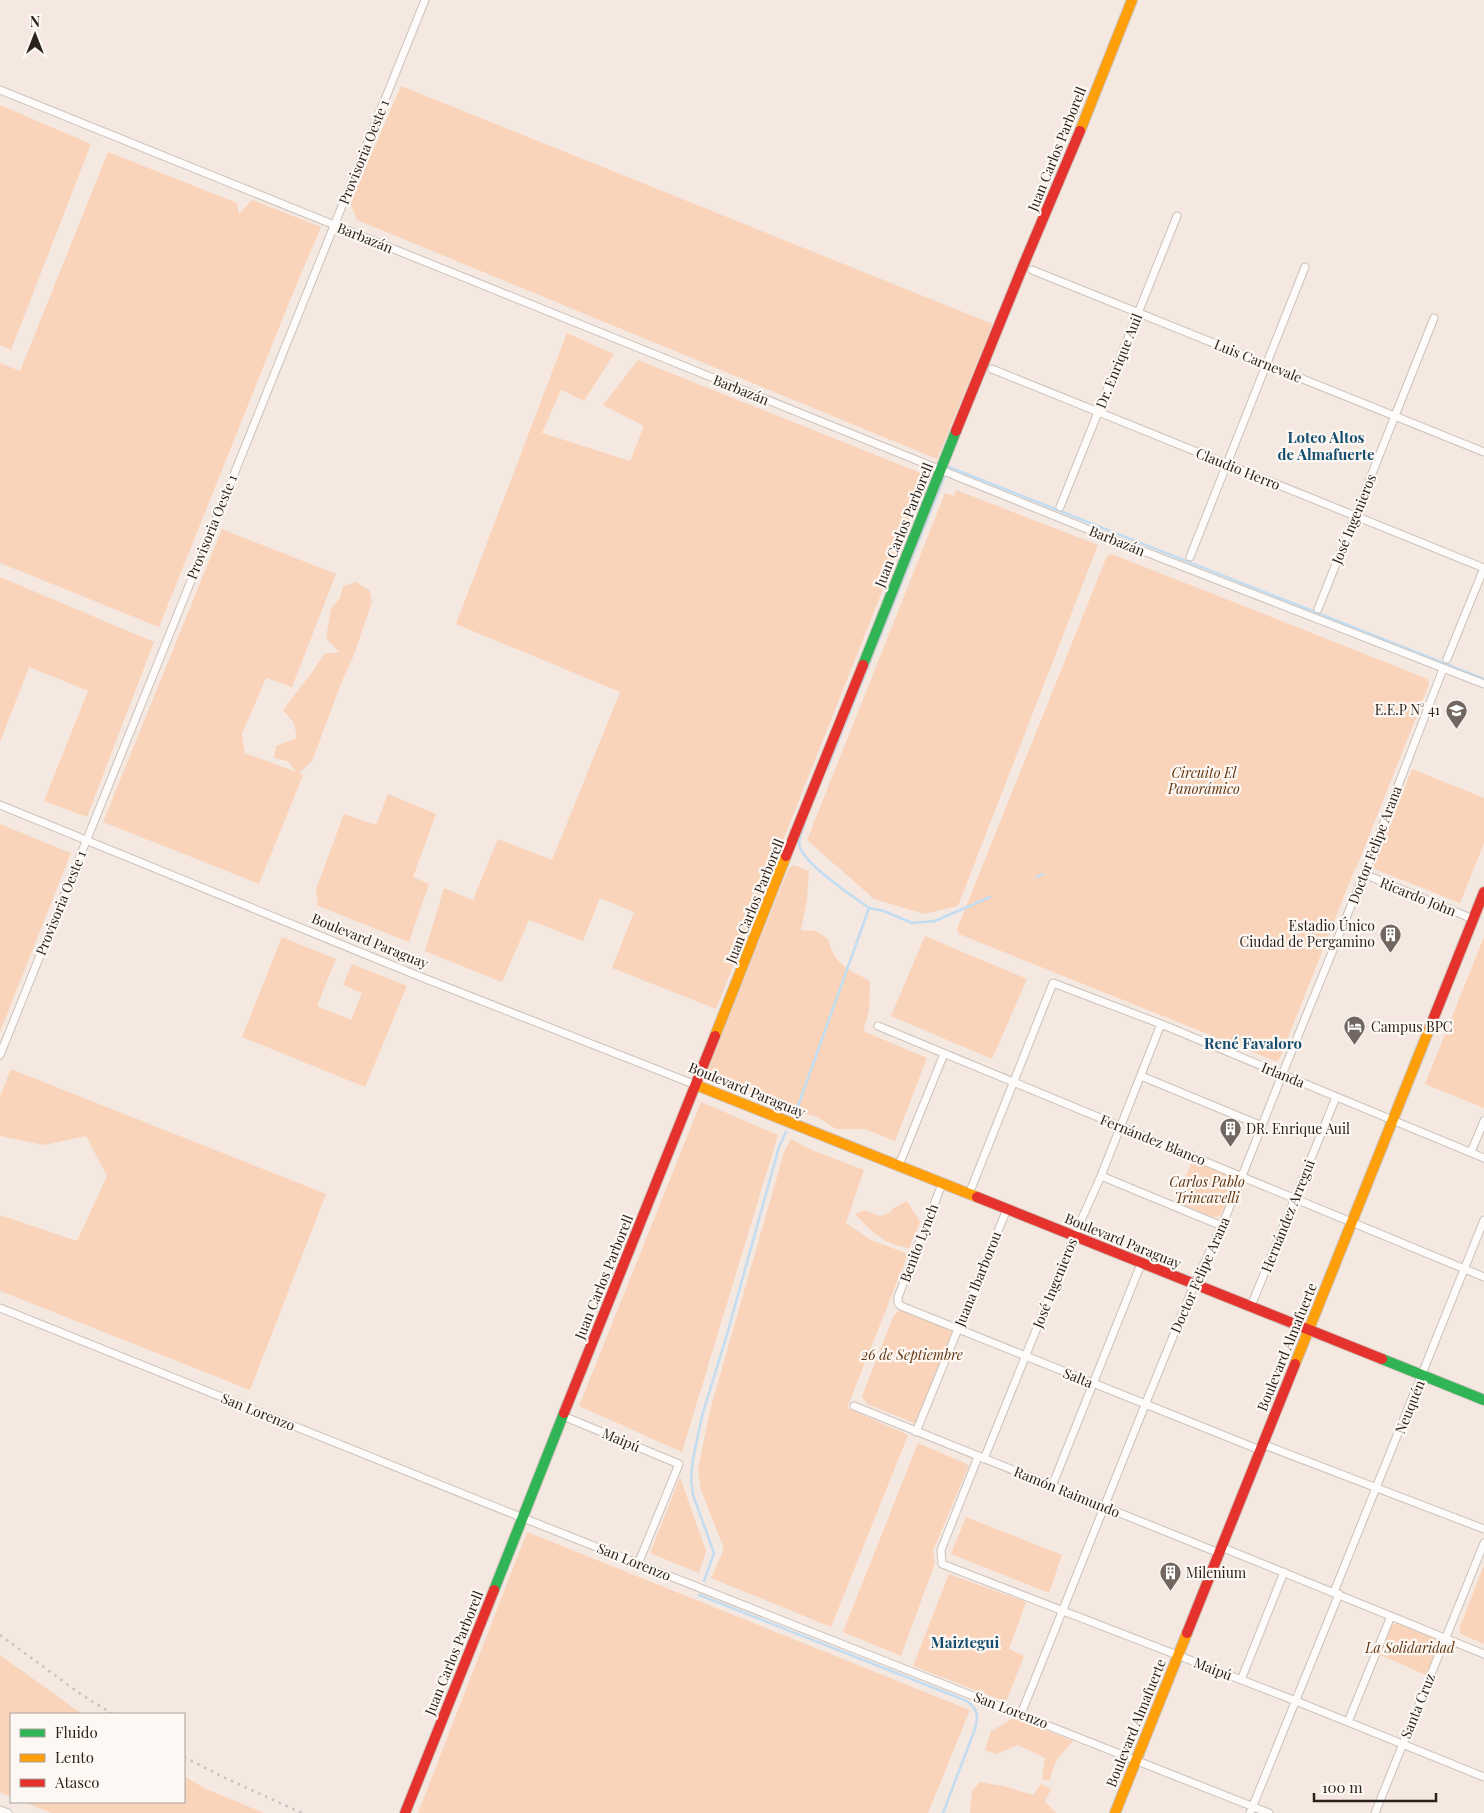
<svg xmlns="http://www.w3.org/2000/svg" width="1484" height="1813" font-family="'Playfair Display',serif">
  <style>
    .green { fill: #fad4ba }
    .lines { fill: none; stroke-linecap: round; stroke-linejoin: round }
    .stream { stroke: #c2ddf1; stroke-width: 2.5 }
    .street-casing { stroke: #ccc2bb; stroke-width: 9 }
    .fast-casing { stroke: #ccc2bb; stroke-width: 12 }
    .slow-casing { stroke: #ccc2bb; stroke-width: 12 }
    .jam-casing { stroke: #ccc2bb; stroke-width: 12 }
    .street { stroke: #fdfcfa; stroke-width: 7 }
    .fast { stroke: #30b455; stroke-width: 10 }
    .slow { stroke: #ff9f0a; stroke-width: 10 }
    .jam { stroke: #e5322d; stroke-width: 10 }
    .rail { stroke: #c6c3c1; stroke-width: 2.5; stroke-dasharray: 2.5 5; stroke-linecap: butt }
    .labels { text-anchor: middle; stroke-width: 4.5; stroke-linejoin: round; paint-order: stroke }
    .street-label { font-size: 14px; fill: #2b221b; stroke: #fdf8f4 }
    .poi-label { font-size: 14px; fill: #2b221b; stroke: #fdf8f4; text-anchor: start }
    .park-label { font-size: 14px; font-style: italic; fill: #62350e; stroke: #fdf8f4 }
    .neighbourhood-label { font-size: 15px; font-weight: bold; fill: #154e6f; stroke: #fdf8f4 }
  </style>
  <rect width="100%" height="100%" fill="#f4e8e1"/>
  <path class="green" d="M401,86L993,324L937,459L357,220L350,203Z
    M0,105L91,144L11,350L0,345Z
    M108,152L237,203L239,214L252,200L321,227L288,305L159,627L0,563V363L20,371Z
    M567,333L614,354L584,401L561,390L542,433L630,461L644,426L603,405L638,360L928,476L716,1009L612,968L634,912L600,898L583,941L529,920L502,982L425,951L444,888L473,900L498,839L552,860L620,692L456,624Z
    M956,490L1098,545L958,906L924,914L874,899L807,840L945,493L954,496Z
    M222,529L336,574L292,687L266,678L242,734L245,753L296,772L288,761L274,758L276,746L297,738L294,723L283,710L313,671L324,654L339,652L326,638L331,609L340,598L343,586L356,582L370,591L372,602L354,655L342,681L312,761L299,773L303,775L259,884L103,822Z
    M1112,554L1428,679L1429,685L1358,864L1354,871L1279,1060L1275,1061L959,934L957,929L1107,556Z
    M0,577L154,642L87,817L44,801L88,691L29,667L0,742Z
    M1412,769L1484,798V843L1460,903L1372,868Z
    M388,794L436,814L413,877L429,884L409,942L318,906L316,889L344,814L376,825Z
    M0,824L71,853L0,1032Z
    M794,865L809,871L807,899L801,930L816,931L828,939C835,966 847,968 870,981L869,1011L863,1031L927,1058L895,1141L865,1129H836L816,1116L804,1114L786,1107L764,1094L740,1089L707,1075L709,1066L789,868Z
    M925,936L1027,979L992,1059L891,1016Z
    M282,937L336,959L317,1006L351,1020L362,993L343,985L352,964L407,986L365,1087L242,1037Z
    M1484,937V1108L1425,1084Z
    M11,1069L326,1194L250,1390L0,1291V1215L77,1241L107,1176L86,1136L44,1145L0,1136V1096Z
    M701,1102L778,1135L682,1452L579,1406Z
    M791,1139L814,1151L864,1170L846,1223L871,1240L908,1254L847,1408L908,1435L831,1627L711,1578L724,1549L701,1490L698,1469L710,1410L784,1152Z
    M1192,1161L1230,1176L1234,1179V1185L1220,1216L1213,1217L1176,1202Z
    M907,1201L920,1222L909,1248C883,1244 872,1232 855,1214L864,1210L880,1216L891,1212L892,1209Z
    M900,1310L949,1328L953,1333L917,1422L914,1423L867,1404L862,1396L894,1315Z
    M918,1443L969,1465L933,1551L935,1563L901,1656L843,1632Z
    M680,1477L706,1551L699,1573L650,1553Z
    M966,1517L1062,1555L1049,1593L951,1554Z
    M527,1532L970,1710L928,1813H418Z
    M1484,1565V1644L1461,1634L1459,1629Z
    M949,1574L1026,1602L1009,1649L1024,1656L1006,1702L913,1666Z
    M1396,1623L1434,1638L1438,1642V1646L1426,1675L1380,1655L1391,1626Z
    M0,1655L82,1714H11V1797L0,1792Z
    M1014,1718L1073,1741L1057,1759L1049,1781L1042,1779L1045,1758L1018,1745L996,1754L985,1750L991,1731Z
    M184,1776L204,1788L264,1813H52L24,1802H184Z
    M980,1782L1003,1786L1033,1795L1041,1784L1051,1789L1045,1801L1056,1813H970L972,1791Z"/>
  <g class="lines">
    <path class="stream" d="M949,467L1484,679
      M827,769L944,478
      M805,823C803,829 800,836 799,842C798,861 853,896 869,908
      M1037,877L1043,874
      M793,1114L798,1106L869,908L884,911L912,923L935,921L990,897
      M704,1581L714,1553L693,1495L691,1480L693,1459L702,1416L728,1331L779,1147L786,1132
      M699,1595L967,1701C979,1711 978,1715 975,1729L943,1813"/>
    <defs>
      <path id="street" d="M0,90L1102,535L1484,684
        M1032,270L1484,452
        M992,369L1484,568
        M1060,507L1177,216
        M1190,557L1305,267
        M1318,609L1434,318
        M1447,659L1484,568
        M0,805L421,977L696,1085
        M1364,874L1473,919
        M878,1026L1484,1277
        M0,1055L425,0
        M1141,1076L1262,1126
        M1471,1152L1484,1121
        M899,1165L944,1054
        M1101,1176L1222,1226
        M942,1184L898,1297V1303L901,1306L1260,1450
        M969,1194L1053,983L1161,1024L1484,1158
        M1251,1306L1336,1097
        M0,1308L523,1518L1269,1813
        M854,1406L1219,1553
        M563,1416L679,1464L638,1564
        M916,1432L1007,1209
        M1262,1444L1484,1529
        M978,1457L941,1550L942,1564L1296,1701L1484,1777
        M984,1459L1074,1236L1101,1176L1161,1024
        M1052,1486L1141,1264
        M1221,1547L1484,1654
        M1334,1592L1484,1220
        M1241,1680L1284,1572
        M1021,1714L1145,1405L1194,1285L1222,1226L1242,1176L1282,1075L1364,874L1443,669
        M1348,1722L1391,1616
        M0,1810L8,1813
        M1250,1813L1339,1594
        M1375,1813L1484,1543"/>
      <path id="fast" d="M863,665L956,431
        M1382,1359L1484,1400
        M494,1590L564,1413"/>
      <path id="slow" d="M1080,131L1132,0
        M715,1036L786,856
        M696,1085L977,1197
        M1295,1364L1430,1027
        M1115,1813L1187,1633"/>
      <path id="jam" d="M956,431L1023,266L1080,131
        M786,856L863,665
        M1430,1027L1484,892
        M977,1197L1382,1359
        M564,1413L715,1036
        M1187,1633L1295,1364
        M405,1813L494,1590"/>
    </defs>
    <use href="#street" class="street-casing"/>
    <use href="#fast" class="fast-casing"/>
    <use href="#slow" class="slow-casing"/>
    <use href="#jam" class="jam-casing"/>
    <use href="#street" class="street"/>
    <use href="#fast" class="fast"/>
    <use href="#slow" class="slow"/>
    <use href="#jam" class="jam"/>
    <path class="rail" d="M0,1635L82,1695L113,1714
      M184,1757L223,1777L302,1813"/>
  </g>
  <defs>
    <symbol id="school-pin" viewBox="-11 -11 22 30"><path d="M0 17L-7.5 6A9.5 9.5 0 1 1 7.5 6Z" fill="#716760" stroke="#fdf8f4"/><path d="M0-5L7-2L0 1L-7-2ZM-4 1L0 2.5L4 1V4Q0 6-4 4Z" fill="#fff"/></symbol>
    <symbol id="building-pin" viewBox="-11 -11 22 30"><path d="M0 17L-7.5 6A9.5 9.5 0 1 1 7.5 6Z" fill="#716760" stroke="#fdf8f4"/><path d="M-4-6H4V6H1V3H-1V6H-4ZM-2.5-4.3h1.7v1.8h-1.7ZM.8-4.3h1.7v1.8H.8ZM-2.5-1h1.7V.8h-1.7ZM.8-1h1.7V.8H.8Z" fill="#fff"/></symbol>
    <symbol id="hotel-pin" viewBox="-11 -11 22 30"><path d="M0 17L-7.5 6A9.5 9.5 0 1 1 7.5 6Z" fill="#716760" stroke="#fdf8f4"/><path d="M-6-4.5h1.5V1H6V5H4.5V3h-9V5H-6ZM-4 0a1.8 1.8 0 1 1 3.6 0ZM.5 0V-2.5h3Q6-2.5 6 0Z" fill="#fff"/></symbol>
  </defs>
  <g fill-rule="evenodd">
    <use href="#school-pin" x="1444" y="698" width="25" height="34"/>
    <use href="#building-pin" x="1378" y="922" width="25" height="34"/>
    <use href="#hotel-pin" x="1342" y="1014" width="25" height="34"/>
    <use href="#building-pin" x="1218" y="1116" width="25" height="34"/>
    <use href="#building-pin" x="1158" y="1560" width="25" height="34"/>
  </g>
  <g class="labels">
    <g class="street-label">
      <text transform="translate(1057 149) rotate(-68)" y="5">Juan Carlos Parborell</text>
      <text transform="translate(364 152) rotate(-68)" y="5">Provisoria Oeste 1</text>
      <text transform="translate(365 238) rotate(22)" y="5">Barbazán</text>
      <text transform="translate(1119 361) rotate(-68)" y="5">Dr. Enrique Auil</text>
      <text transform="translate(1258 361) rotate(22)" y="5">Luis Carnevale</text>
      <text transform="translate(741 390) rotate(22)" y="5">Barbazán</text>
      <text transform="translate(1238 469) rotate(22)" y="5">Claudio Herro</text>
      <text transform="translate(1354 519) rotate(-68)" y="5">José Ingenieros</text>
      <text transform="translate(904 525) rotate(-68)" y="5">Juan Carlos Parborell</text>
      <text transform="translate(212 527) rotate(-68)" y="5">Provisoria Oeste 1</text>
      <text transform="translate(1117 541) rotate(22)" y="5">Barbazán</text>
      <text transform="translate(1375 845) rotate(-69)" y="5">Doctor Felipe Arana</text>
      <text transform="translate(1418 897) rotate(22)" y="5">Ricardo John</text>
      <text transform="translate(755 901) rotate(-68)" y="5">Juan Carlos Parborell</text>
      <text transform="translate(61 903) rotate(-68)" y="5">Provisoria Oeste 1</text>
      <text transform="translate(370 941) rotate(22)" y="5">Boulevard Paraguay</text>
      <text transform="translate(1283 1075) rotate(22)" y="5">Irlanda</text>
      <text transform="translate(747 1090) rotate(22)" y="5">Boulevard Paraguay</text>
      <text transform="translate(1153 1140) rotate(22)" y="5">Fernández Blanco</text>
      <text transform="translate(1288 1216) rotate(-68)" y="5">Hernández Arregui</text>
      <text transform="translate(1123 1241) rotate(22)" y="5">Boulevard Paraguay</text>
      <text transform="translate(919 1243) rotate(-69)" y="5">Benito Lynch</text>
      <text transform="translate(1200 1275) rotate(-66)" y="5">Doctor Felipe Arana</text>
      <text transform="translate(604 1277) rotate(-68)" y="5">Juan Carlos Parborell</text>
      <text transform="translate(978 1279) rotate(-68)" y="5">Juana Ibarborou</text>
      <text transform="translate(1055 1283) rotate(-68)" y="5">José Ingenieros</text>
      <text transform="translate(1287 1347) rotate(-68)" y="5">Boulevard Almafuerte</text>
      <text transform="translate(1078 1378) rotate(22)" y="5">Salta</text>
      <text transform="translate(1410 1407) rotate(-68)" y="5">Neuquén</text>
      <text transform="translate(258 1412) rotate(22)" y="5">San Lorenzo</text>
      <text transform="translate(621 1440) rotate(23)" y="5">Maipú</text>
      <text transform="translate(1067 1492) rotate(22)" y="5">Ramón Raimundo</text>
      <text transform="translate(634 1562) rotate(22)" y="5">San Lorenzo</text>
      <text transform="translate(454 1653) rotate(-68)" y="5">Juan Carlos Parborell</text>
      <text transform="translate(1213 1669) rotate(21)" y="5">Maipú</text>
      <text transform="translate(1418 1706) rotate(-68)" y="5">Santa Cruz</text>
      <text transform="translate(1011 1710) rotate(21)" y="5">San Lorenzo</text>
      <text transform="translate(1136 1723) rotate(-68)" y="5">Boulevard Almafuerte</text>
    </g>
    <g class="poi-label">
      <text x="1440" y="715" text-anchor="end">E.E.P N° 41</text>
      <text x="1375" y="931" text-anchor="end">Estadio Único<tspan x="1375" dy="16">Ciudad de Pergamino</tspan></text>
      <text x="1371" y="1032">Campus BPC</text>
      <text x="1246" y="1134">DR. Enrique Auil</text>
      <text x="1186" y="1578">Milenium</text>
    </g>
    <g class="park-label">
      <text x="1204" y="778">Circuito El<tspan x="1204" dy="16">Panorámico</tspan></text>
      <text x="1207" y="1187">Carlos Pablo<tspan x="1207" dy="16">Trincavelli</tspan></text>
      <text x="912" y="1360">26 de Septiembre</text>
      <text x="1410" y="1653">La Solidaridad</text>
    </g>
    <g class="neighbourhood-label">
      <text x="1326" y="443">Loteo Altos<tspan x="1326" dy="17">de Almafuerte</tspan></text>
      <text x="1253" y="1049">René Favaloro</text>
      <text x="965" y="1648">Maiztegui</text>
    </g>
  </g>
  <rect x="10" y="1713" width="175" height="90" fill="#fdf8f4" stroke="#a9a29d"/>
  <rect x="20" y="1729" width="25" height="8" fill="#30b455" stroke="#a9a29d"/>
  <text x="55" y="1738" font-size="15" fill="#2b221b">Fluido</text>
  <rect x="20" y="1754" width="25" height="8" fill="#ff9f0a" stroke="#a9a29d"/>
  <text x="55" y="1763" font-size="15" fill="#2b221b">Lento</text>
  <rect x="20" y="1779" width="25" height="8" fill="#e5322d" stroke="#a9a29d"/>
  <text x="55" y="1788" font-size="15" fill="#2b221b">Atasco</text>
  <g transform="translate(35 35)" stroke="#fdf8f4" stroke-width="4" paint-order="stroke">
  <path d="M0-4L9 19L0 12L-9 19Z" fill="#2b221b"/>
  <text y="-8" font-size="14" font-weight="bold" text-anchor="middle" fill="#2b221b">N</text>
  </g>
  <path d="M1314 1793v8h122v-8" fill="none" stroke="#2b221b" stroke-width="2.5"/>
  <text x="1322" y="1793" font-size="15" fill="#2b221b" stroke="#fdf8f4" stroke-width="4" paint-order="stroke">100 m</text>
</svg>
